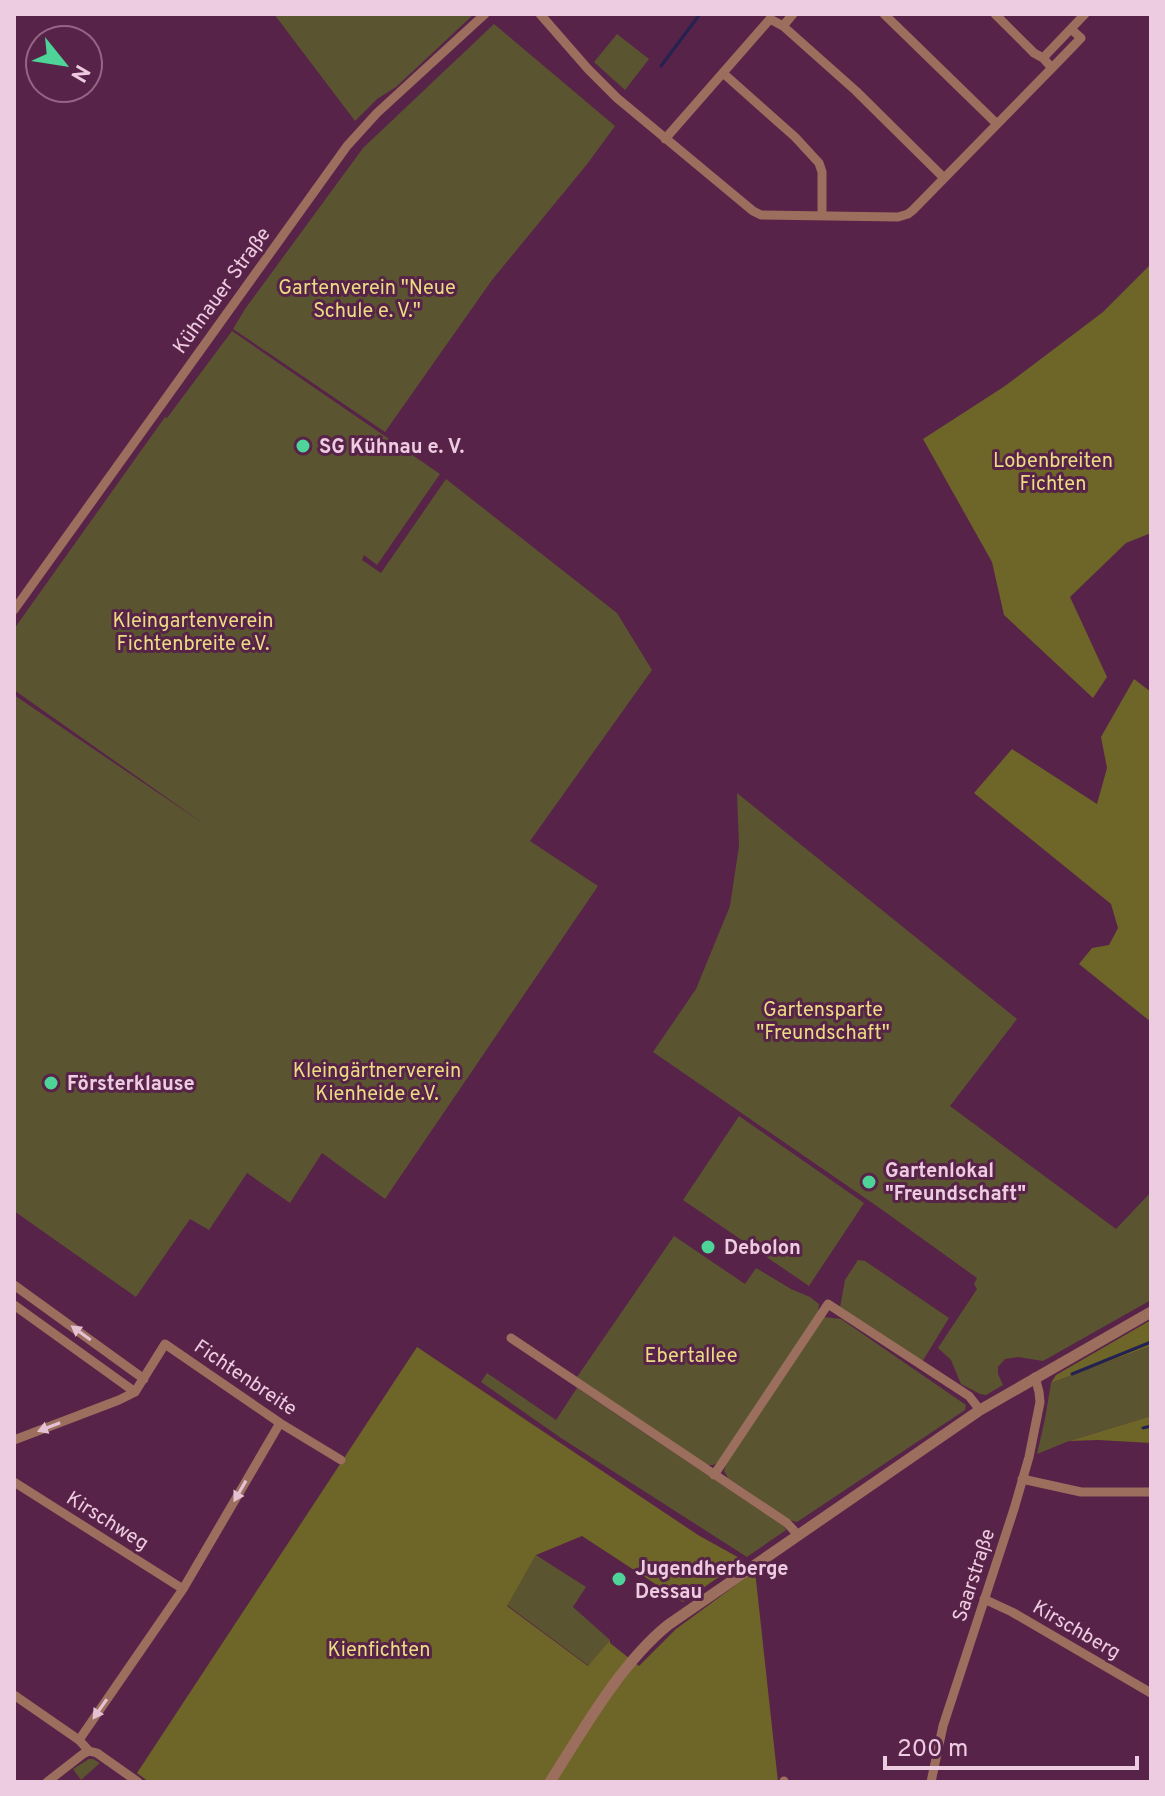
<svg xmlns="http://www.w3.org/2000/svg" width="1165" height="1796" font-family="Overpass,sans-serif">
  <style>
    .green { fill: #5a5430 }
    .forest { fill: #6e6528 }
    .lines { fill: none; stroke-linecap: round; stroke-linejoin: round }
    .stream { stroke: #242251; stroke-width: 3 }
    .minor { stroke: #9b6e5d; stroke-width: 9 }
    .tertiary { stroke: #9b6e5d; stroke-width: 11 }
    .oneway { fill: #e5c2d3 }
    .poi-dot { fill: #4ed399; stroke: #582348; stroke-width: 3 }
    .labels { text-anchor: middle; stroke-width: 6; stroke-linejoin: round; paint-order: stroke }
    .park-label { font-size: 20px; fill: #eadc83; stroke: #582348 }
    .street-label { font-size: 20px; fill: #edcbe0; stroke: #582348 }
    .poi-label { font-size: 20px; font-weight: bold; fill: #edcbe0; stroke: #582348; text-anchor: start }
  </style>
  <rect width="100%" height="100%" fill="#582348"/>
  <path class="green" d="M274,14H474L396,87L377,99L355,121Z
    M494,24L615,126L588,163L492,280L385,432L233,329L245,309L363,148Z
    M617,34L649,59L625,90L594,62Z
    M232,331L440,474L377,565L364,555L362,560L381,573L446,479L617,613L652,670L530,841L598,886L385,1199L322,1153L290,1203L247,1173L209,1230L190,1219L136,1297L14,1211V695L207,826L14,690V629L165,417L167,418Z
    M737,793L1017,1019L950,1106L1116,1229L1151,1192V1300L1043,1361L1018,1357L1005,1359L998,1367V1374L1003,1385L986,1395L980,1394L961,1384L951,1360L938,1348L977,1289L974,1284L977,1278L881,1209L653,1052L696,989L730,906L739,846Z
    M739,1116L864,1203L809,1286L683,1200Z
    M674,1236L745,1284L756,1268L791,1289L810,1297L819,1304L818,1312L719,1462L713,1465H705L577,1377Z
    M858,1260L865,1261L949,1318L922,1362L840,1307L845,1280Z
    M824,1317L841,1319L966,1405L965,1410L797,1522L789,1520L728,1478L724,1471L726,1464Z
    M1151,1346V1416L1069,1441L1037,1454L1045,1419L1051,1383Z
    M487,1373L556,1420L577,1388L784,1526L786,1530L747,1557L561,1438L481,1382Z
    M536,1555L586,1587L573,1607L610,1640L589,1666L507,1605Z
    M89,1759H93L100,1763L81,1780L73,1769Z"/>
  <path class="forest" d="M1151,264V533L1126,543L1070,597L1107,677L1093,698L1004,615L992,562L923,439L1005,386L1103,312Z
    M1134,679L1151,692V1022L1079,964L1092,948L1109,945L1118,928L1111,904L974,793L1012,749L1097,804L1107,768L1101,737Z
    M1151,1320V1346L1051,1383L1056,1375Z
    M417,1347L698,1535L743,1560L683,1602L582,1536L536,1555L507,1606L588,1666L610,1640V1643L639,1666L676,1629L755,1571L778,1782H149L137,1773Z
    M1151,1416V1443L1098,1440L1069,1441Z"/>
  <g class="lines">
    <path class="stream" d="M661,66L700,14
      M1072,1374L1151,1342
      M1143,1428L1151,1426"/>
    <path class="minor" d="M540,14L588,69L617,98L753,211L761,215L898,217L908,214L913,210L1052,68L1043,58L1085,14
      M884,14L997,124
      M995,14L1034,53L1043,58
      M783,26L856,91L944,178
      M1052,68L1081,38L1071,29
      M723,73L795,137L819,163L822,172V215
      M665,139L770,19L783,26L793,14
      M14,610L347,146L377,113L485,14
      M14,1285L144,1379
      M14,1305L135,1392
      M511,1338L787,1523L798,1535
      M14,1440L119,1400L135,1392L165,1344L280,1423L341,1460
      M714,1475L828,1304L969,1396L980,1410
      M1022,1479L1081,1492H1151
      M14,1482L183,1589
      M984,1599L1012,1612L1151,1693
      M14,1695L79,1740L89,1751L97,1753L138,1782
      M79,1740L183,1589L280,1423
      M784,1781V1782
      M47,1782L83,1754L89,1751
      M931,1782L943,1726L1014,1509L1029,1457L1040,1402L1039,1392L1035,1377"/>
    <path class="tertiary" d="M550,1782C583,1730 620,1664 668,1625L980,1410L1151,1312"/>
  </g>
  <defs><path id="oneway-solid" d="M-6-.8H1V-3.2L6.5 0L1 3.2V.8H-6Z" transform="scale(2)"/></defs>
  <g class="oneway">
    <use href="#oneway-solid" transform="translate(81 1333) rotate(-144)"/>
    <use href="#oneway-solid" transform="translate(49 1427) rotate(159)"/>
    <use href="#oneway-solid" transform="translate(240 1491) rotate(120)"/>
    <use href="#oneway-solid" transform="translate(100 1709) rotate(125)"/>
  </g>
  <g class="poi-dot">
    <circle cx="303" cy="446" r="8"/>
    <circle cx="51" cy="1083" r="8"/>
    <circle cx="869" cy="1182" r="8"/>
    <circle cx="708" cy="1247" r="8"/>
    <circle cx="619" cy="1579" r="8"/>
  </g>
  <g class="labels">
    <g class="park-label">
      <text x="367" y="294">Gartenverein "Neue<tspan x="367" dy="23">Schule e. V."</tspan></text>
      <text x="1053" y="467">Lobenbreiten<tspan x="1053" dy="23">Fichten</tspan></text>
      <text x="193" y="627">Kleingartenverein<tspan x="193" dy="23">Fichtenbreite e.V.</tspan></text>
      <text x="823" y="1016">Gartensparte<tspan x="823" dy="23">"Freundschaft"</tspan></text>
      <text x="377" y="1077">Kleingärtnerverein<tspan x="377" dy="23">Kienheide e.V.</tspan></text>
      <text x="691" y="1362">Ebertallee</text>
      <text x="379" y="1656">Kienfichten</text>
    </g>
    <g class="street-label">
      <text transform="translate(221 290) rotate(-54)" y="7">Kühnauer Straße</text>
      <text transform="translate(246 1377) rotate(34)" y="7">Fichtenbreite</text>
      <text transform="translate(108 1520) rotate(32)" y="7">Kirschweg</text>
      <text transform="translate(973 1575) rotate(-72)" y="7">Saarstraße</text>
      <text transform="translate(1077 1629) rotate(30)" y="7">Kirschberg</text>
    </g>
    <g class="poi-label">
      <text x="319" y="453">SG Kühnau e. V.</text>
      <text x="67" y="1090">Försterklause</text>
      <text x="885" y="1177">Gartenlokal<tspan x="885" dy="23">"Freundschaft"</tspan></text>
      <text x="724" y="1254">Debolon</text>
      <text x="635" y="1575">Jugendherberge<tspan x="635" dy="23">Dessau</tspan></text>
    </g>
  </g>
  <rect width="1165" height="1796" fill="none" stroke="#edcbe0" stroke-width="32"/>
  <g transform="translate(64 64) rotate(120)"><circle r="38" fill="#582348" stroke="#946685" stroke-width="2"/>
  <path d="M0-6L14 30L0 20L-14 30Z" fill="#4ed399"/>
  <text y="-12" font-size="22" font-weight="bold" text-anchor="middle" fill="#edcbe0">N</text>
  </g>
  <path d="M885 1756v12h252v-12" fill="none" stroke="#edcbe0" stroke-width="4"/>
  <text x="897" y="1756" font-size="24" fill="#edcbe0" stroke="#582348" stroke-width="6" paint-order="stroke">200 m</text>
</svg>
